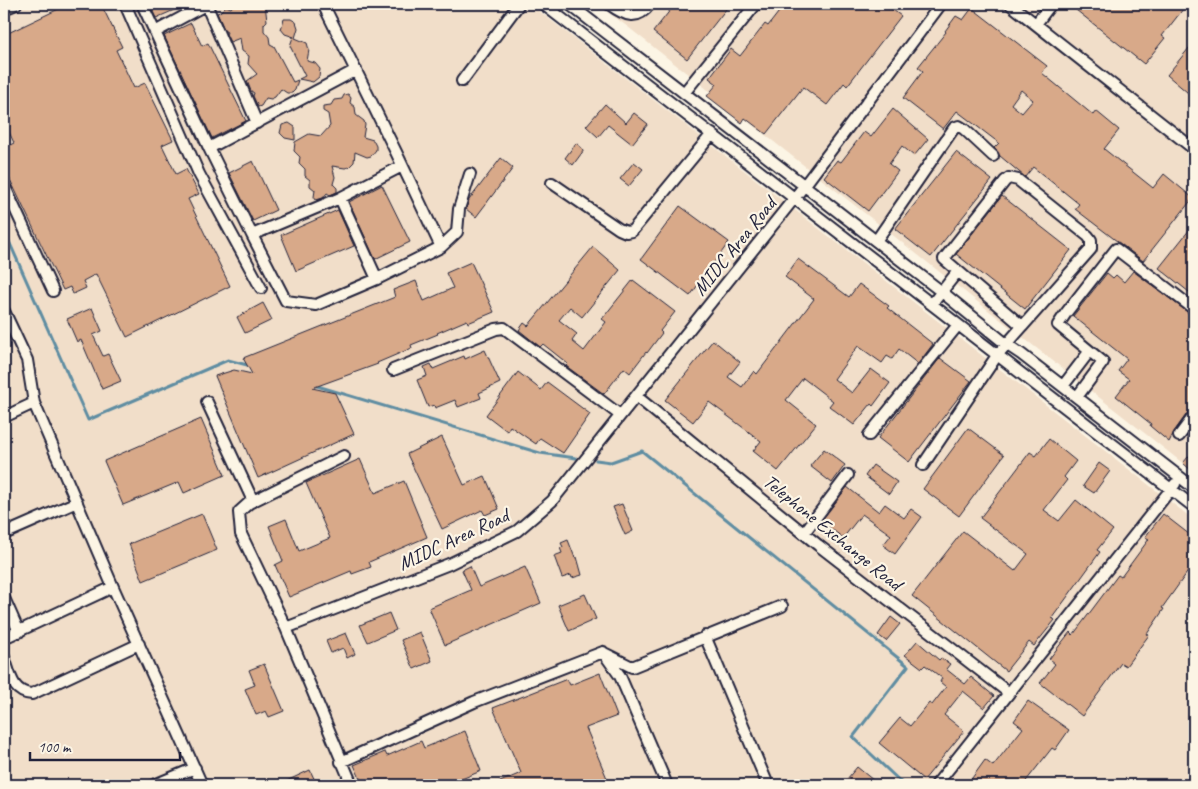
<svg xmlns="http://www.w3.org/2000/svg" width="1198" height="789" font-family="Caveat,sans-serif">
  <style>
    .built { fill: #f1dec9 }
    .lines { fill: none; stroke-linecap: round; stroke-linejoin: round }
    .stream { stroke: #5f8da2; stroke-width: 3 }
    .building { fill: #d8a989; stroke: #22223b; fill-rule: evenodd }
    .minor-casing { stroke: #22223b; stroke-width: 14 }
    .minor { stroke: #fcf5e5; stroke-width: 10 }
    .labels { text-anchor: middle; stroke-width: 4.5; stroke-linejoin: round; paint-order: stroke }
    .street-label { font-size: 20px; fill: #22223b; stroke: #fcf5e5 }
  </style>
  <rect width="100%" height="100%" fill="#fcf5e5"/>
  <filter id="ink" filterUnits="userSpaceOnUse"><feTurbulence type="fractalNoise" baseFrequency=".02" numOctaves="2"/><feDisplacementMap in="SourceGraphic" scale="10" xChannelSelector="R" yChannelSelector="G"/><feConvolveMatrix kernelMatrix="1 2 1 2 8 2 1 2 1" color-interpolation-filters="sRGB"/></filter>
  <g filter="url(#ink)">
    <path class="built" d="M4,4H530L1194,520V785H4Z
      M597,4H1194V472L628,27Z"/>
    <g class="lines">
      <path class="stream" d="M4,230L88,420L228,360L251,366
        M314,385L540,453L576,458
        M596,460L611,462L642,451L908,666L853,737L904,785"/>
    </g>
    <path class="building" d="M69,4H101L122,47L116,50L134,88L145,83L173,140L162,145L176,174L186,169L199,194L188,199L230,286L127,337L96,274L83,281L86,288L73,294L70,287L63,290L4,167V158L7,156L4,148L14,143L4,121V35Z
      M149,4H188L156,18Z
      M234,4H265L267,21L264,24V31L269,37L270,44L274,46L293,82L298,80L295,90L292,93H287L281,89L275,97L271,99L266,98L261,106L258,107L253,96L254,93L251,91L247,81L257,74L248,64L249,56L242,51L240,38L230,42L226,34L227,32L225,31L217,13L220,12L226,6L231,8Z
      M675,4H730L687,59L653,32Z
      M785,4H885L901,16L847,86L844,83L827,105L803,87L766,134L745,118L742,123L707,96L717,84L709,78L731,49L740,56L765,24L768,26Z
      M1080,4H1187L1162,36L1165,38L1144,64L1076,10Z
      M972,8L1047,66L1042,73L1093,115L1096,111L1119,130L1104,149L1153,188L1164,174L1193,198L1143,261L1075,209L1079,204L1033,167L1025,177L1000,156L994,148L999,143L957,111L943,129L903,98L923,71L918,67L946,32L945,31L956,16L963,20ZM1021,90L1033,100L1022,113L1011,104Z
      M284,19H291L296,22L298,28L295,38L307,43L309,50L307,61L315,63L320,69L319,77L313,82L299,79L305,76L290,46L293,37H294L285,34L281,29Z
      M191,23L202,46L208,43L246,121L212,138L164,36Z
      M1194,42V98L1167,75Z
      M348,94L351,98L350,103L355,107L356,115L364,121L365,125L363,137L373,140L376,146V150L371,156L367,157L355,152L354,162L349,167L345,168L332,166L335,177L333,184L337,188V192L330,195L327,193L323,198L316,200L314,197L315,190L310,186V180L305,176V169L299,163L300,157L294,151L295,142L309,134L321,136L330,126L328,114L323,111V106L331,105L334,100L342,99L344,95Z
      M605,104L626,123L634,113L648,124L632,144L608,125L598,137L586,126Z
      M893,109L928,139L914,156L902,146L889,164L898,171L868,211L824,177L837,160L841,162L864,132L871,137Z
      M289,123L295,127V140L285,138L280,133L282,125Z
      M576,143L584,150L573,165L565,158Z
      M956,152L992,180L931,257L895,229Z
      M501,158L513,168L476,217L466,209L469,200Z
      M253,161L276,210L253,221L229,173Z
      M634,162L643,169L629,186L620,179Z
      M382,185L410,242L375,259L349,202Z
      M1002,196L1071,250L1025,309L956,254Z
      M680,206L729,242L690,296L641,259Z
      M338,210L354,246L296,271L281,235Z
      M1194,224V301L1192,299L1194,296L1159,268Z
      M593,247L620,270L582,317L570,307L559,320L577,334L572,341L584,351L606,322L602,319L633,280L675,312L660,331L662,333L647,353L646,352L630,373L624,368L604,394L566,366L568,364L543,344L540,347L519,330L524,323L528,326Z
      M798,259L849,297L859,284L889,306L887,308L933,344L918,364L899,349L892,359L887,356L882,363L858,346L834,379L852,393L871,369L890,383L873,406L871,404L854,425L829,406L833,401L803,378L786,400L816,424L778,471L753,451L761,441L709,402L693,422L665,400L713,340L740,362L728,377L742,387L754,371L757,374L814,299L785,277Z
      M471,262L494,312L468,323L467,320L437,333L438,334L411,345L412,348L377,363L378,364L312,388L335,393L354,434L258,478L215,376L234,370L252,374L243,358L395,297L393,290L416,281L424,301L453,288L446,273Z
      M1133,271L1190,314L1194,316V409L1188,412L1174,432L1169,442L1150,426L1151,424L1116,396L1129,379L1118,371L1127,359L1073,316L1107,273L1113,278L1116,275L1124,282Z
      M263,303L272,320L245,333L237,317Z
      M92,308L102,331L93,335L103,356L108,354L121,381L102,389L81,340L77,342L67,319Z
      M485,350L500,383L479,393L481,398L458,407L455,400L435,408L434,405L428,407L417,380L427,376L424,367L431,364L433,369L464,356L465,359Z
      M940,358L971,381L909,462L878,438Z
      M518,372L541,390L547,382L590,414L563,453L540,438L536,444L510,426L507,431L486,415Z
      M201,419L225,475L184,493L179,482L123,505L104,461Z
      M968,428L1004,455L959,516L923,489Z
      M442,437L464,485L485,476L499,509L485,515L482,510L442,529L407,454Z
      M1049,439L1076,461L1064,477L1067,480L1044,510L1059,521L1076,500L1113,530L1097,550L1100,552L1052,618L1055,620L1034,646L1029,642L1006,671L912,596L963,531L1015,571L1028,554L980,518L1030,452L1036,456Z
      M824,449L845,465L832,483L810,466Z
      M1194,450V473L1183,463Z
      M360,459L375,493L404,481L427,537L369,562L371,567L352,574L351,571L289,597L275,565L283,561L269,526L286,519L299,551L330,538L306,483Z
      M1099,463L1110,471L1094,493L1083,486Z
      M873,465L897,482L889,494L865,476Z
      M847,487L879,512L885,504L904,518L911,509L922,517L895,554L883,545L891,535L862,514L843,538L821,521Z
      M622,504L633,531L625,535L613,507Z
      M202,514L217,550L143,581L129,544Z
      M1163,514L1194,538V574L1189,570L1162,608L1164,609L1147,634L1149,635L1126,666L1121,663L1082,716L1040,683L1055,664L1049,659L1070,632L1073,635L1118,575L1121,577L1149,539L1145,537Z
      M568,540L575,558L577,557L582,575L572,578L571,575L562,578L554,556L562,553L560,548L563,547L561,543Z
      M470,566L479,587L525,567L541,603L445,645L429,608L471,590L462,570Z
      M585,594L596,619L569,631L558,605Z
      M389,613L396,630L368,642L360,625Z
      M891,617L900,624L886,641L878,635Z
      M420,632L432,661L414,669L401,640Z
      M346,633L355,654L347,658L343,648L331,653L326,641Z
      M917,641L939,660L941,658L950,664L946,669L965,684L971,677L994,696L984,708L963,691L944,715L964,731L924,780L879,743L900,718L910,726L929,703L932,705L946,687L940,682L942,678L925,665L922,668L905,655Z
      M264,664L284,711L269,717L266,711L256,715L245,689L255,685L249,670Z
      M600,673L617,716L586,728L609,783L604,785H493L521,773L493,708L567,679L570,685Z
      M1028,701L1069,730L1055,750L1052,748L1023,785H967L985,760L993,766L1023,728L1014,721Z
      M465,731L481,771L447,785H363L354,765L385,752L387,756L421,741L424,748Z
      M857,767L879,785H842Z
      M310,770L317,785H278Z"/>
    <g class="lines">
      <defs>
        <path id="minor" d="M125,4L199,174L261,288
          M142,4L209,148L252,235L340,198
          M206,4L257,123
          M323,4L396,152L441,247L377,279L340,198L402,166
          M543,4L1194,507
          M569,4L942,292L1006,344L1021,354L1194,488
          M609,4C624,15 637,22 650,4
          M1010,4L1194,149
          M4,9L16,4
          M1036,24L1051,4
          M155,32L207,4
          M462,81L519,4
          M684,93L756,4
          M209,148L356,70
          M552,183L619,229L626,232L632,231L712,134
          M4,185L53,291
          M252,235L286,301L316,305L377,279
          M876,241L954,128L959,126L964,129L993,156
          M441,247L457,232L459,209L470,174
          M932,304L958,271
          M4,311L27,360L34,403L113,587L4,638
          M393,370L496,329L504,328L620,415
          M1063,386L1089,352
          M636,396L818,545L1009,693
          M1077,397L1103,362L1058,325L1066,313L1116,249L1194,309
          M207,402L253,501
          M4,417L34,403
          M869,435L958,325
          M1179,436L1194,416
          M923,465L998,354L1091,249V240L1088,236L1018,180L1009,178L1005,181L944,259L1022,326
          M804,533L848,475
          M4,534L77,502
          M113,587L202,785
          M4,598L19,632
          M286,628L241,534L239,512L249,503L344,456
          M705,636L768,785
          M604,653L632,667L782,606
          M4,657C10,674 12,693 32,694L139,644
          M341,762L474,702L603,652L620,676L667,785
          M154,785L195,768
          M352,785L286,628L449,564L517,531L552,501L804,186L941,4
          M936,785L1175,484"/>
      </defs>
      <use href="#minor" class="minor-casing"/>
      <use href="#minor" class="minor"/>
    </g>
  </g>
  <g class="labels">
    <g class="street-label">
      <text transform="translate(734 246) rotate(-51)" y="7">MIDC Area Road</text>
      <text transform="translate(833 532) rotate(39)" y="7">Telephone Exchange Road</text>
      <text transform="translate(453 539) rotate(-25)" y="7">MIDC Area Road</text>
    </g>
  </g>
  <rect width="1198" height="789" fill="none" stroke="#fcf5e5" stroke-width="20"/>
  <rect x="10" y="10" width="1178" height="769" fill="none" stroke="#22223b" stroke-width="2" filter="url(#ink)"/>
  <path d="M30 752v8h150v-8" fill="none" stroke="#22223b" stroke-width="2.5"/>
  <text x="38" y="752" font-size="15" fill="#22223b" stroke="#fcf5e5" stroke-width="4" paint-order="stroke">100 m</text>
</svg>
